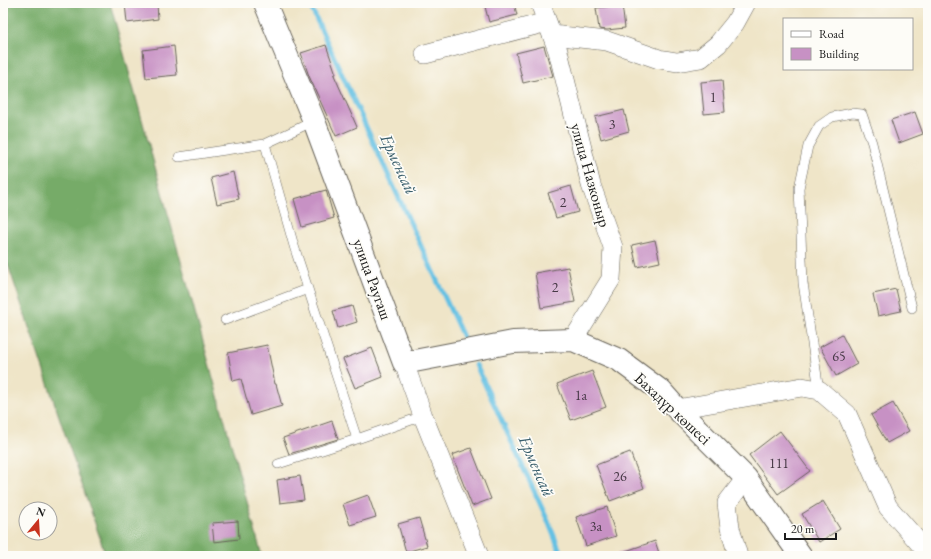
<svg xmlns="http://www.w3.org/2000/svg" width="931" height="559" font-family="'EB Garamond',serif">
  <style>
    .forest { fill: #76ab68; stroke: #496442 }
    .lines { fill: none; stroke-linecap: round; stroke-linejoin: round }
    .stream { stroke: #65c1e3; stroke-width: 5 }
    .building { fill: #c791c4 }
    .service-casing { stroke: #666258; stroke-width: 10 }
    .minor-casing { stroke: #666258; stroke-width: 20 }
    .tertiary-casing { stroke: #666258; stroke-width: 24 }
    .service { stroke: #fff; stroke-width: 9 }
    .minor { stroke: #fff; stroke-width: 19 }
    .tertiary { stroke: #fff; stroke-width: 22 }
    .labels { text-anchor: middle; stroke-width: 3.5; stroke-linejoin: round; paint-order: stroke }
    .number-label { font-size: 14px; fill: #473946 }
    .street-label { font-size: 16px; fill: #1c1c1c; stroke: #fdfcf7 }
    .water-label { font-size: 17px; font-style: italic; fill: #395e6c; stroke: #fdfcf7 }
  </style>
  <rect width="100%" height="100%" fill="#fdfcf7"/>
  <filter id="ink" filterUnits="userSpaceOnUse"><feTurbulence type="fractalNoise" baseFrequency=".025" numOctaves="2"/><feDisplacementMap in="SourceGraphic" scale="8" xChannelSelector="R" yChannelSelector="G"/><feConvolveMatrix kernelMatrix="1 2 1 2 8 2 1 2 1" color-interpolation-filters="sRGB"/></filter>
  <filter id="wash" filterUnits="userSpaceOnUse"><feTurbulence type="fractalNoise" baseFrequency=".012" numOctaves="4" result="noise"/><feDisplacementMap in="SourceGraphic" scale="16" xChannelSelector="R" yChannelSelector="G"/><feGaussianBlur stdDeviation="0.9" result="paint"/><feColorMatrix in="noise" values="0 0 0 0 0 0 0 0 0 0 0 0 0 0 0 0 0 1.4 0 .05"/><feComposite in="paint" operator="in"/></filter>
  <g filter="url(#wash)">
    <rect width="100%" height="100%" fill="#efe5c8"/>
    <path class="forest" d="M3,3H110L262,556H106L3,250Z"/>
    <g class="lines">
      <path class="stream" d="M309,3L463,337
        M476,365L548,521L562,556"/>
    </g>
    <g id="blocks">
      <path class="building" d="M125,3H157L158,19L127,23Z
        M484,3H514L517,15L489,22Z
        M622,5L625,28L607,30L599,29L596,8Z
        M326,45L336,74L334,75L357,127L336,136L309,76L301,53Z
        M174,46L177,75L146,78L143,50Z
        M544,46L553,76L523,83L516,53Z
        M722,80L725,112L704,114L701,82Z
        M624,110L629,131L601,139L595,117Z
        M915,112L923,134L899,143L891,120Z
        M233,172L239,199L217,204L211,178Z
        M571,186L578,212L556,218L548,193Z
        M326,190L334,218L302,227L294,199Z
        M655,240L660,262L637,267L632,245Z
        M568,267L575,302L541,308L535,273Z
        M896,289L901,311L878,316L873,294Z
        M352,306L357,322L338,328L333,311Z
        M842,335L857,364L836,376L820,347Z
        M267,345L275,384H276L282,406L251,415L241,379L233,381L228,353Z
        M372,348L383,377L355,388L343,359Z
        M592,371L606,407L571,420L557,384Z
        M893,403L909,431L887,443L871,415Z
        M332,421L338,439L289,454L283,438Z
        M780,431L810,471L778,494L749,455Z
        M471,448L491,499L472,506L452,455Z
        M630,452L644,488L610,501L596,465Z
        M300,476L304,500L280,503L277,480Z
        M368,495L376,517L350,525L343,504Z
        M823,501L840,529L819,542L802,514Z
        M607,507L616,536L586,546L576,517Z
        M419,518L427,546L406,552L398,524Z
        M238,521L239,539L214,542L212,523Z
        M655,541L660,556H617V554Z"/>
    </g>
  </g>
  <g filter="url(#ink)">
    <use href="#blocks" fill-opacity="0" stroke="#666258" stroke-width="1"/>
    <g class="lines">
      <defs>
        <path id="service" d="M265,144L294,246L357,439
          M179,157L265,144L314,121
          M225,320L308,289
          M819,390L803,283L799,188L808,146L819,126L832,117L852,113L862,114L872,143L912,308
          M278,464L357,439L423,416"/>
        <path id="minor" d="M540,3L558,51L591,185L613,247L611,279L573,340
          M552,35L607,41L659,59L677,62L701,58L718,44L735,23L746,3
          M425,54L547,22
          M404,363L423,416L479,556
          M677,409L802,387L819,390L847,414L888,507L928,553
          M738,556L730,528L727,503L746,478"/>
        <path id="tertiary" d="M265,3L314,121L404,363L513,342L573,340L619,360L661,391L677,409L746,478L801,556"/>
      </defs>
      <use href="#service" class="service-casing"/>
      <use href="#minor" class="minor-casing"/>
      <use href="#tertiary" class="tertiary-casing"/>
      <use href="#service" class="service"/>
      <use href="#minor" class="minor"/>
      <use href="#tertiary" class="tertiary"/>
    </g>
  </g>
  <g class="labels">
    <g class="number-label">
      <text x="713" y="102">1</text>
      <text x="612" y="129">3</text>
      <text x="563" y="207">2</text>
      <text x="555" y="292">2</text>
      <text x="839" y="361">65</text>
      <text x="581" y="400">1а</text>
      <text x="779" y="468">111</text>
      <text x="620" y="481">26</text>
      <text x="596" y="531">3а</text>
    </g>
    <g class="street-label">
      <text transform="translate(591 175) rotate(74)" y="6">улица Назконыр</text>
      <text transform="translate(373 279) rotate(70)" y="6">улица Раугаш</text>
      <text transform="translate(673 408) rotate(43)" y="6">Бахадүр көшесі</text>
    </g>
    <g class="water-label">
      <text transform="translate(399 164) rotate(65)" y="6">Ерменсай</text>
      <text transform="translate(537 466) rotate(66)" y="6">Ерменсай</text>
    </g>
  </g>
  <rect width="931" height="559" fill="none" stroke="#fdfcf7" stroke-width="16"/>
  <rect x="783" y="18" width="130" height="52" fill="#fdfcf7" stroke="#a3a29f"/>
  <rect x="791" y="31" width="20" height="6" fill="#ffffff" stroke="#a3a29f"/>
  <text x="819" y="38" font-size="12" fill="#1c1c1c">Road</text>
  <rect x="791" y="48" width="20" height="12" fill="#c791c4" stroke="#a3a29f"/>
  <text x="819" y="58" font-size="12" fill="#1c1c1c">Building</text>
  <g transform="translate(38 521) rotate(18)"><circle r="19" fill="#fdfcf7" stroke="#a3a29f"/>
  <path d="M0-3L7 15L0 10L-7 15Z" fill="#c8321e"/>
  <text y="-6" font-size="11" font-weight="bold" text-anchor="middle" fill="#1c1c1c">N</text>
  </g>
  <path d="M785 533v6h51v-6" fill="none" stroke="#1c1c1c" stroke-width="2"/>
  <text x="791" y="533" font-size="12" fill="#1c1c1c" stroke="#fdfcf7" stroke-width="3" paint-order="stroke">20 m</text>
</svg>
